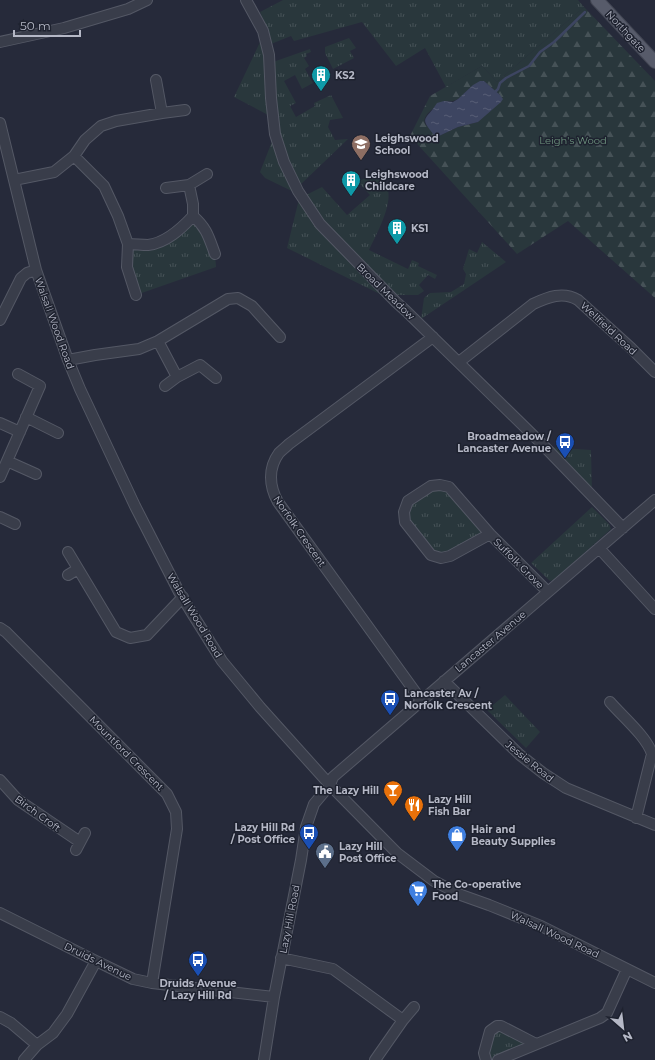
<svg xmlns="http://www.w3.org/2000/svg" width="655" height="1060" font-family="Montserrat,sans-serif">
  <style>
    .grass { fill: url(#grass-tufts) }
    .forest { fill: url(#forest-firs); fill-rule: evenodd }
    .water { fill: url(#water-ripples) }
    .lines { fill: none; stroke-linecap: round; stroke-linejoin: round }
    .stream { stroke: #3d4561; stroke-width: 2.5 }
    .minor-casing { stroke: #545865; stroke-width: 12 }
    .major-casing { stroke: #424653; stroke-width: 14 }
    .minor { stroke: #393d4a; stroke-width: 10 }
    .major { stroke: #575b6a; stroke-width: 12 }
    .labels { text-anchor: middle; stroke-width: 3; stroke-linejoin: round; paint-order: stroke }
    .street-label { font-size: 10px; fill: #b5b8c6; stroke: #1e222f }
    .poi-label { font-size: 10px; font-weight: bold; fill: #b5b8c6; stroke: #1e222f; text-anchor: start }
    .park-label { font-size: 10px; fill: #6e947f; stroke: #1e222f }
  </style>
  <defs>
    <pattern id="grass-tufts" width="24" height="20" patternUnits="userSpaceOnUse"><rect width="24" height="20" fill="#29373c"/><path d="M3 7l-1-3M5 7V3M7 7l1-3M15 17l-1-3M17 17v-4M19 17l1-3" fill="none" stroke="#465257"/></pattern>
    <pattern id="forest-firs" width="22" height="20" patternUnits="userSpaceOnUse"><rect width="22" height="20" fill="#29373c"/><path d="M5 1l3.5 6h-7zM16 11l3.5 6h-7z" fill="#465257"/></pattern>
    <pattern id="water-ripples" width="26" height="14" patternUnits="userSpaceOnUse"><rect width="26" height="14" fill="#3d4561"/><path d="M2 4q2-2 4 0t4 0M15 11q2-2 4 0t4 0" fill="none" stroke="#575e76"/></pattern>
  </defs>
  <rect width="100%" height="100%" fill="#262a3a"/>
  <path class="grass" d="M283,0H578L584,7L497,82L482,66L446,87L425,48L396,66L362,22L294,41L291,36L271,44L266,27L260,12Z
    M262,38L266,55L270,116L234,97Z
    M349,38L356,48L350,51L354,58L333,69L325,53V47Z
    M310,49L311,52L306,54L307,56L304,58L309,66L305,69L313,83L302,89L295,75L284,81L296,103L290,106L296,117L315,106L314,103L331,95L343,118L330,120L328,127L335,140L348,139L298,187L278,134L273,62Z
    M275,134L300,195L396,302L287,248L300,195L265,178L260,172Z
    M375,172C378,177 385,182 387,187C394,203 376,235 369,250L408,269L412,260L419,263L418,266L437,275L435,279L428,275L419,285L424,291L418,295H395L323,221L304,196L322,187L347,215L370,195L358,182Z
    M193,216L215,254L216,267L136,295L128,244L149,245Z
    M482,242L506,262L421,319L424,298L430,293L451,292L464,284L466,274L463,269L469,249L477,253Z
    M547,447L591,450L592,493Z
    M439,489L447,491L484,532L448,551L441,553L432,551L409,521L407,513L411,503L431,490Z
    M592,507L609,524L611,529L554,580L550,581L531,563Z
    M505,695L540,732L526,748L487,710Z
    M499,1030L525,1042L526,1045L492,1059L488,1054L493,1035Z"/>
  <path class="forest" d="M584,7L655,81V298L568,221L517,254L410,136L430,96L482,66L497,82ZM484,81L500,95L478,122L458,127L439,136C435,133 429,129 426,125C419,116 438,105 444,101C460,103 461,95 472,86C475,84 480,83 484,81Z"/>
  <path class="water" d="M480,81H484L500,95L503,99L501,102L478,122L458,127L439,136H435C418,116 426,121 437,103L444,101L453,102L458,99L473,85Z"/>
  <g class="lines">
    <path class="stream" d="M496,91L498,89L500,83L506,78L529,66L540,52L554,42L585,12"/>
    <defs>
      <path id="minor" d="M246,0L263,31L269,55L271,98L275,134L284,162L298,191L320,224L396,302L406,311L541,443L623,528
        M0,42L64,28L128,9L147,0
        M156,80L162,113
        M0,123L36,270L68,360L80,389L135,506L179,592L193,615L222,661L260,707L330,785L397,853L434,881L461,895L489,905L541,926L655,983
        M74,156L104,186L118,216L128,244L127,267L136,295
        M14,180L54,172L74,156L85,140L101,126L116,121L162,113L185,110
        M166,188L189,185L207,174
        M193,216C207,228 209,238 215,254
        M128,244C135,244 141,245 148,245C166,243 181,229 193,216V204L189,185
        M0,320L21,278L27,273L36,270
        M158,341L177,377
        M68,360L95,355L139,349L158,341L228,299L238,298L252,306L280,337
        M459,362L533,304C548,297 563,291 578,300L631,348L655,372
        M165,386L177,377L200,365L216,378
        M26,417L58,433
        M0,423L20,432
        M7,461L36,474
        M0,477L40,386L18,374
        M0,517L15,524
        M490,534L450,556L441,558L431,555L405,522L404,512L408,501L431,486L440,485L449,487L490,534L548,592
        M599,548L655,609
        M68,552L116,632L130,638L147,635L183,597
        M68,575L78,569
        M0,628L6,632L167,794L176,812L177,829L152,983
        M444,681L520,755L543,773L566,788L655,825
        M421,700L278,502C269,486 268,468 279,453C282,450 286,447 289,444L433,337
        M610,702C622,716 647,737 652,754L636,818
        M0,780L18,800L80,842
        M76,850L85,833
        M0,913L96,961L133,979L152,983L274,997
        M281,958L333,969L403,1020
        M0,1017L11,1023L37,1045
        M24,1060L37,1045L53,1033L67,1014L96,961
        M264,1060L274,997L301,860L306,827L314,804L330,785L333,777L655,500
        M375,1060L403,1020L414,1007
        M486,1060L484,1053L490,1031L497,1026H501L536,1044
        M498,1060L600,1018L607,1013L627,969"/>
      <path id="major" d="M597,0L655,62"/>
    </defs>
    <use href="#minor" class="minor-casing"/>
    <use href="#major" class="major-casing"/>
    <use href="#minor" class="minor"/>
    <use href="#major" class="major"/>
  </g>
  <defs>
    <symbol id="building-pin" viewBox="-11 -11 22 30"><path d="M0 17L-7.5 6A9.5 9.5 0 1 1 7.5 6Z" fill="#0f9aa8" stroke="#1e222f"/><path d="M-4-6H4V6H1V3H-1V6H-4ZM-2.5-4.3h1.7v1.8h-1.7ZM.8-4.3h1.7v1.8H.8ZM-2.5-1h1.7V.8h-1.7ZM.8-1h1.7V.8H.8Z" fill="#fff"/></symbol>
    <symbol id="school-pin" viewBox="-11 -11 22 30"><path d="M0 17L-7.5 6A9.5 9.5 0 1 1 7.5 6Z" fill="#8d6e63" stroke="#1e222f"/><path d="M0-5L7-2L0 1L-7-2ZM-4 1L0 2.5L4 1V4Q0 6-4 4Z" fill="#fff"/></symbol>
    <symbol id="bus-pin" viewBox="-11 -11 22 30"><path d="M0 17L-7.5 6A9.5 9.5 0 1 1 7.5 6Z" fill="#1a4fb4" stroke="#1e222f"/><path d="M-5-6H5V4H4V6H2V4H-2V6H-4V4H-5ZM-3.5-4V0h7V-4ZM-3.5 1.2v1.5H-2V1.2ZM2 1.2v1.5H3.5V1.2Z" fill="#fff"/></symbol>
    <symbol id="bar-pin" viewBox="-11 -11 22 30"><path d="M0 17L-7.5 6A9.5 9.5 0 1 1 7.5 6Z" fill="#e8710a" stroke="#1e222f"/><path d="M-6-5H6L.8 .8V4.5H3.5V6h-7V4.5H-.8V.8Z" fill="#fff"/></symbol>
    <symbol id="restaurant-pin" viewBox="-11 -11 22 30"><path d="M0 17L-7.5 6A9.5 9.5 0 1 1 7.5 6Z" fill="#e8710a" stroke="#1e222f"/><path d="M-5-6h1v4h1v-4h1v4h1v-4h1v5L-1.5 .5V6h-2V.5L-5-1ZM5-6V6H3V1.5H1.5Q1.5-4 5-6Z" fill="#fff"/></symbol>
    <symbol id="shop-pin" viewBox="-11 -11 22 30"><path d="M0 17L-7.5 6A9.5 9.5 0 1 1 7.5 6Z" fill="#3f7fe0" stroke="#1e222f"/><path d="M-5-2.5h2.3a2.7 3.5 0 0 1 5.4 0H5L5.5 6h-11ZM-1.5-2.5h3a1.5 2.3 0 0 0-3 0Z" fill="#fff"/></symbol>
    <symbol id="civic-pin" viewBox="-11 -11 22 30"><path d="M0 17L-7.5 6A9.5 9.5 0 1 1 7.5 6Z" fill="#5c6f8a" stroke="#1e222f"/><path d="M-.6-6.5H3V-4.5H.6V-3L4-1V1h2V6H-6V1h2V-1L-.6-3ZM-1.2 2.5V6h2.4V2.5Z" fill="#fff"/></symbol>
    <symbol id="supermarket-pin" viewBox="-11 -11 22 30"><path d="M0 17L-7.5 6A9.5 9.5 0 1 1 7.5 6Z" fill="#3f7fe0" stroke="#1e222f"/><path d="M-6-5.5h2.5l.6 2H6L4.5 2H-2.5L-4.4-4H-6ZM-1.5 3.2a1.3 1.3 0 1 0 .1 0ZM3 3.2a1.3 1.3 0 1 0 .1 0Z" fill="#fff"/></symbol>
  </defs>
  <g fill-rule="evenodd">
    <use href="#building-pin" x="310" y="64" width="22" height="30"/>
    <use href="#school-pin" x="350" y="133" width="22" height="30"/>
    <use href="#building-pin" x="340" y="169" width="22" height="30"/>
    <use href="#building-pin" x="386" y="217" width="22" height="30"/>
    <use href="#bus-pin" x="554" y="431" width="22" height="30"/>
    <use href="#bus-pin" x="379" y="688" width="22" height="30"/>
    <use href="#bar-pin" x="382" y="779" width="22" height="30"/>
    <use href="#restaurant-pin" x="403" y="794" width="22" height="30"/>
    <use href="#bus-pin" x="298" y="822" width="22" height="30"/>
    <use href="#shop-pin" x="446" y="824" width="22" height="30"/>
    <use href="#civic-pin" x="314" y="841" width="22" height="30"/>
    <use href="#supermarket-pin" x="407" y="879" width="22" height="30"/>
    <use href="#bus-pin" x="187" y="949" width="22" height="30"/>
  </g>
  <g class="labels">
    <g class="street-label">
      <text transform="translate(626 31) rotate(47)" y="4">Northgate</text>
      <text transform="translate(386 291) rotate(44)" y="4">Broad Meadow</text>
      <text transform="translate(55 323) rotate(70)" y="4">Walsall Wood Road</text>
      <text transform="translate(609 328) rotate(43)" y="4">Wellfield Road</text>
      <text transform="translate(300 531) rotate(55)" y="4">Norfolk Crescent</text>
      <text transform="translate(519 563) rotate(45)" y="4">Suffolk Grove</text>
      <text transform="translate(195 615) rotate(59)" y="4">Walsall Wood Road</text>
      <text transform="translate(490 641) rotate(-40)" y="4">Lancaster Avenue</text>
      <text transform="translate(127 753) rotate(45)" y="4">Mountford Crescent</text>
      <text transform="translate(530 761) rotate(39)" y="4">Jessie Road</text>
      <text transform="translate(38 813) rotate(36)" y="4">Birch Croft</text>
      <text transform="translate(289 919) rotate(-79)" y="4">Lazy Hill Road</text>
      <text transform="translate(555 934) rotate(25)" y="4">Walsall Wood Road</text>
      <text transform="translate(98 961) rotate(26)" y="4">Druids Avenue</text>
    </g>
    <g class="poi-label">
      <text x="335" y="79">KS2</text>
      <text x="375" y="142">Leighswood<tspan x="375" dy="12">School</tspan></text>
      <text x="365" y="178">Leighswood<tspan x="365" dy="12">Childcare</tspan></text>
      <text x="411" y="232">KS1</text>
      <text x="551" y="440" text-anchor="end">Broadmeadow /<tspan x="551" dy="12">Lancaster Avenue</tspan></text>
      <text x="404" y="697">Lancaster Av /<tspan x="404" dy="12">Norfolk Crescent</tspan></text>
      <text x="379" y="794" text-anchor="end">The Lazy Hill</text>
      <text x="428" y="803">Lazy Hill<tspan x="428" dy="12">Fish Bar</tspan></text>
      <text x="295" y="831" text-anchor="end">Lazy Hill Rd<tspan x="295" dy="12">/ Post Office</tspan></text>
      <text x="471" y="833">Hair and<tspan x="471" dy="12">Beauty Supplies</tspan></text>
      <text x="339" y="850">Lazy Hill<tspan x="339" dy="12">Post Office</tspan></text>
      <text x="432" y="888">The Co-operative<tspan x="432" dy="12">Food</tspan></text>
      <text x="198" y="987" text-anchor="middle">Druids Avenue<tspan x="198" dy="12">/ Lazy Hill Rd</tspan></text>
    </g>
    <g class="park-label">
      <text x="573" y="144">Leigh's Wood</text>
    </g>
  </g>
  <g transform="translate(623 1028) rotate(152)" stroke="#1e222f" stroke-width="3" paint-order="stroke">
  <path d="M0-3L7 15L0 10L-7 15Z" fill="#b5b8c6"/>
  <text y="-6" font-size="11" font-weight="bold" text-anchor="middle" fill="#b5b8c6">N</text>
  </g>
  <path d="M14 30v6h66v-6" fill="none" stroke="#b5b8c6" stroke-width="2"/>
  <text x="20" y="30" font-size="12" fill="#b5b8c6" stroke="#1e222f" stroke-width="3" paint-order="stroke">50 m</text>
</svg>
